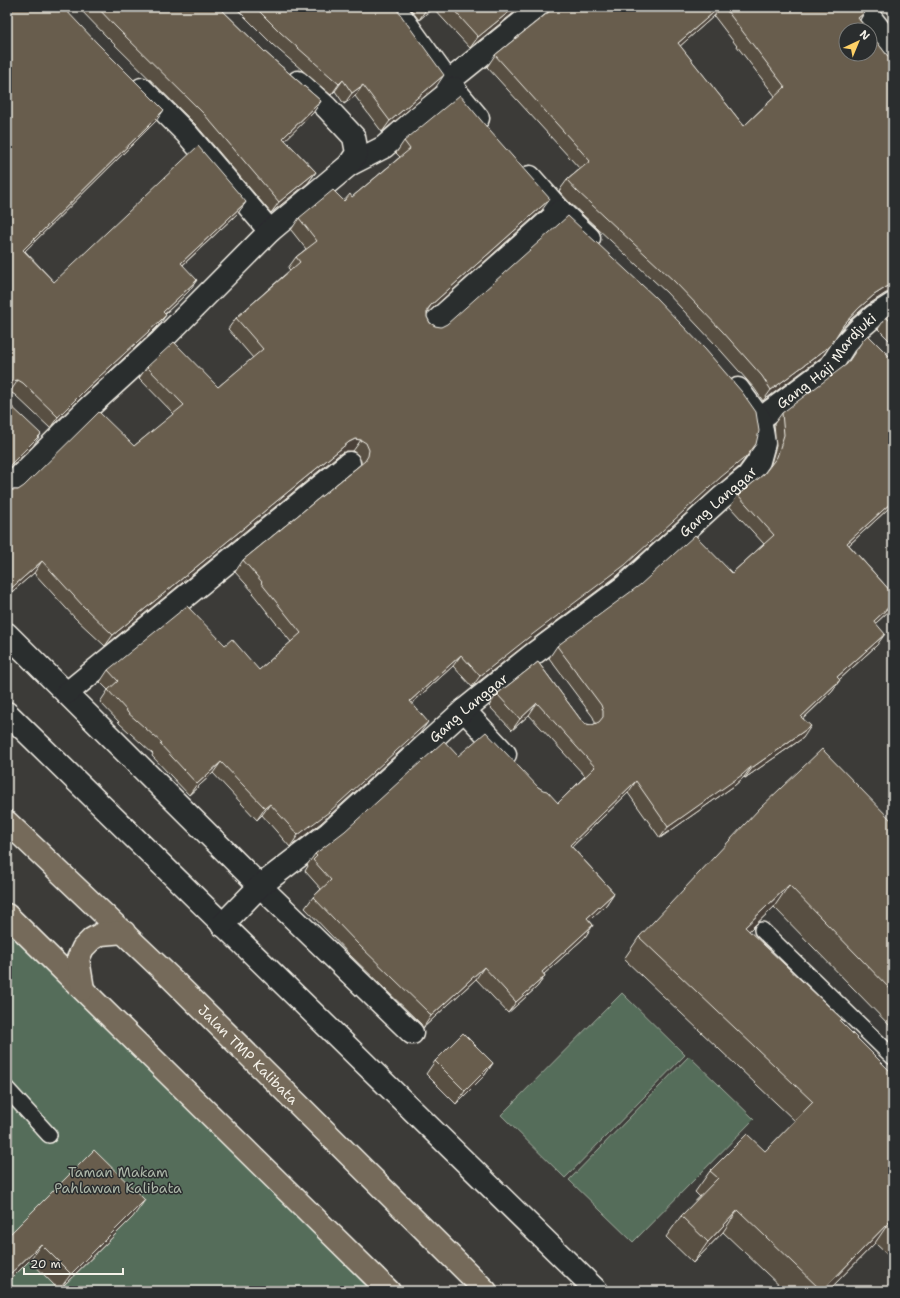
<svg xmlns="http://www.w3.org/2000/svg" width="900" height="1298" font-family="'Shantell Sans',sans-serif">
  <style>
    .green { fill: #556d5a; stroke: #a4afa1 }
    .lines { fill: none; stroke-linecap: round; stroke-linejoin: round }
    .lane-casing { stroke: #f4f1e8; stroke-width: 18 }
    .street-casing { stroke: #f4f1e8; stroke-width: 25 }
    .primary-casing { stroke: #f4f1e8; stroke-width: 25 }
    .lane { stroke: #2a2d2e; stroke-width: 15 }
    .street { stroke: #2a2d2e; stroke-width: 22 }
    .primary { stroke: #746a5a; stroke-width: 22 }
    .wall { fill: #595043; stroke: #f4f1e8; fill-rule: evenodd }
    .shaded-wall { fill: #484137; stroke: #f4f1e8 }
    .building { fill: #675d4e; stroke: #f4f1e8 }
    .labels { text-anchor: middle; stroke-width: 3; stroke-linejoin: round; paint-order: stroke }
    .street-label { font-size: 14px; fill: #f4f1e8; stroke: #2a2d2e }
    .park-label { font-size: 14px; fill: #acb6a8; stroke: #2a2d2e }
  </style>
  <rect width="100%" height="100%" fill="#3c3b38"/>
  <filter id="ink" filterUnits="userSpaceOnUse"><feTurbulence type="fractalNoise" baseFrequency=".025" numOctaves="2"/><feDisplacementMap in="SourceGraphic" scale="8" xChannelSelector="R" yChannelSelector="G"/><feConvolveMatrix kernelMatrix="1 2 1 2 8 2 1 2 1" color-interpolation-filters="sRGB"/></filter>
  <g filter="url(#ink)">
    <path class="green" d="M7,915L390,1291H7Z
      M622,993L685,1055L565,1178L501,1115Z
      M689,1056L754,1119L633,1242L569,1180Z"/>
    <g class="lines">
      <defs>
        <path id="lane" d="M762,930L893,1057
          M7,1089L49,1135"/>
        <g id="street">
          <path d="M394,7L448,82L478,118"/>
          <path d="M862,7L893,47"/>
          <path d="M448,82L541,7"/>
          <path d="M142,89L187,134L270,231"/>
          <path d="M349,165L384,147L418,117L454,88"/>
          <path d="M530,177L560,211L589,238"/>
          <path d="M431,326L560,211"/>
          <path id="s1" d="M760,419L831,366L845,344L860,328L874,316L893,304"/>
          <path d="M7,489L88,408L161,341L270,231L349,165L357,153L354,137L326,107L298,82"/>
          <path d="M7,634L260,886L412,1033"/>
          <path d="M67,693L349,463"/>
          <path d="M464,710L505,754"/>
          <path d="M7,713L597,1291"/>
          <path id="s2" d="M222,925L260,886L329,833L464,710L532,655L625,586L721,498L748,476L759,461L764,443L760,419L738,389"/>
        </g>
        <g id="primary">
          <path id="s3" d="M7,822L171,978L486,1291"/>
          <path d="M7,915L389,1291"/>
          <path d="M83,989L78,959L83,948L92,939L101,934L124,932"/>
        </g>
      </defs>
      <use href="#lane" class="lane-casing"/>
      <use href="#street" class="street-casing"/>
      <use href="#primary" class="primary-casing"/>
      <use href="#lane" class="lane"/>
      <use href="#street" class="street"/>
      <use href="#primary" class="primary"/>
    </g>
    <path class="wall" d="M7,7L156,121L25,251L54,282L246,202L238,213L183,265L189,291L165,314L166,315L158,326L152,332L80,399L50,428L15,395L10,392H7Z
      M78,7H219L265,52L321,101L313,113L285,140L316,172L308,183L271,213L196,125L107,37Z
      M235,7H395L436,87L382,132L355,96L344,104L335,91L331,95L273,45Z
      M409,7H521L470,48L433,8L419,20Z
      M553,7H859L864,13L860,20L893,63V292L886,293L866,306L851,319L838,333L822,357L763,401L754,388L715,344L666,292L569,202L559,191L567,180L580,169L487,67L495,55L553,8ZM714,16L775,96L744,126L680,46Z
      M404,141L542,210L427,313V317L430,323L435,326L739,467L713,489L617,576L525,645L472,687L453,666L412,703L420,733L321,823L290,847L262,815L257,820L213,773L189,795L152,756L153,754L119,723V722L100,702L108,690L100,682L108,670L225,645L259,670L291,642L253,594L254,593L235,572L243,560L361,464V461L358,455L353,451H347L341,453L105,646L75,618L34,573L7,596V487L12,490H18L134,446L174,414L139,378L147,367L218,387L253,358L228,329L236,318L290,270L288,268L296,257L306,249L291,230L299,218L352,197L400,157L396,153Z
      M893,313V344L878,329L886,317Z
      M893,360V513L889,508L849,545L893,594V606L890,610L876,623L877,645L839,680L832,691L803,719V738L745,778L744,777L734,786L660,838L628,793L572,847L614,893L606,905L589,920L593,925L585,937L544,974L545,976L537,987L508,1013L476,979L423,1028L421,1024L349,954L305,908L313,897L321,889L305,871L308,866L307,865L315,854L458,756L538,787L558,803L585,776L529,715L512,730L489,706L497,694L538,662L581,720L586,724L592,725L595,724V722L593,717L549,658L557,646L732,573L764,544L730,507L738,495L764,474L770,467L776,446L774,424L782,413Z
      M893,822V1029L774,907L749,931L840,1022L893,1074V1260L875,1243L828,1291H785L723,1232L693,1263L666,1237L681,1216L700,1197L695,1192L710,1171L765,1151L795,1121L624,959L639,937Z
      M435,1061L493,1063L484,1076L456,1104L426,1074Z
      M133,1217L59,1290L7,1237Z"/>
    <path class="shaded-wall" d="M428,7H434L419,20L427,8Z
      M515,7H521L470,48L478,37Z
      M720,7H721L714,16L670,55L678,43Z
      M864,13L856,25L858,18Z
      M444,75L436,87L382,132L390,121Z
      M343,80L335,91L331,95L339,84Z
      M363,85L355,96L344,104L352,93Z
      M321,101L313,113L275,150L283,138Z
      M164,110L156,121L15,261L23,250Z
      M316,172L308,183L271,213L279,202Z
      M550,199L542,210L423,317L431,305Z
      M246,202L238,213L173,274L181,263Z
      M197,280L189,291L155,323L163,312Z
      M893,283V292L886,293L866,306L851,319L836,335L844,324L859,308L874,295Z
      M166,315L158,326L152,332L80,399L50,428L58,417L88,387Z
      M830,346L822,357L763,401L771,390Z
      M18,380L10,392H7V383L12,381Z
      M41,434L33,446L7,471V468Z
      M355,439L361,440L353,451H347L341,453L105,646L113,635L349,442Z
      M756,444L739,467L713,489L617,576L525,645L472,687L480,676Z
      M893,501V503L889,508L839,554L847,543Z
      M42,561L34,573L7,596V592Z
      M893,603V606L890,610L866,632L874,621Z
      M885,634L877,645L829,689L837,677Z
      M461,655L453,666L402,712L410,701Z
      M840,680L832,691L793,728L801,717Z
      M537,703L529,715L512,730L520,719Z
      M428,722L420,733L321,823L290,847L298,835Z
      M811,726L803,738L745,778L753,767Z
      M221,762L213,773L189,795L197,784Z
      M752,766L744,777L734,786L660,838L668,827Z
      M636,781L628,793L562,856L570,845Z
      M270,804L262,815L257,820L265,808Z
      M789,885L774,907L730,949L745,927Z
      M614,893L606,905L579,930L587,918Z
      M593,925L585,937L534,983L542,972Z
      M484,967L476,979L423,1028L431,1016Z
      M545,976L537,987L508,1013L516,1002Z
      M493,1063L484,1076L456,1104L465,1091Z
      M145,1200L133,1217L59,1290L71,1274Z
      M738,1210L723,1232L693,1263L708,1242Z
      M890,1221L875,1243L828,1291H822Z
      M41,1244L30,1260L7,1283V1277Z"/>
    <path class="building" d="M7,7H63L97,43L164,110L23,250L54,282L198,146L246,202L181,263L197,280L163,312L166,315L160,321L88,387L58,417L23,383L18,380L12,381L7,383Z
      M97,7H219L265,52L321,101L283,138L316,172L279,202L204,114L115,26Z
      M255,7H395L444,75L390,121L363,85L352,93L343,80L339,84L281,33Z
      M451,7H515L478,37Z
      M555,7H720L678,43L744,126L785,87L724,7H859L864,13L858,18L867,30H846V54H870V33L893,63V283L874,295L859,308L844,324L830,346L771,390L762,376L723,332L674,281L577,191L567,180L590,161L495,55Z
      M460,95L490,131L550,199L431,305L427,310V317L430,323L435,326L441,327L447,324L568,216L656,298L705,349L742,392L756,412L759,431L756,444L747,456L721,477L625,565L533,634L480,676L461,655L410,701L428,722L329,812L298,835L270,804L265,808L221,762L197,784L160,744L162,743L127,712V711L108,690L118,681L108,670L187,606L225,645L232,639L259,670L301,633L261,583L262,582L243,560L365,461L368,456L369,450L366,443L361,440L355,439L349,442L113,635L83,606L42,561L7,592V487L12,490H18L24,486L99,412L134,446L184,405L147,367L174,342L218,387L263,349L236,318L300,262L296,257L317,241L299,218L333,190L344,201L350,194L352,197L410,149L404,141Z
      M893,313V324L886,317Z
      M868,335L893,360V501L847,543L893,594V603L874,621L885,634L837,677L840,680L801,717L811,726L753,767L752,766L742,775L668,827L636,781L570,845L614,893L587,918L593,925L542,972L545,976L516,1002L484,967L431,1016L429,1013L357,943L313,897L331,880L313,860L317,856L315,854L345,831L444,741L458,756L486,732L538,787L543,790L547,791L558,803L595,767L537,703L520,719L497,694L538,662L581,720L586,724L592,725L599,722L603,717V711L601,705L557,646L640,585L695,535L732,573L774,535L738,495L764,474L777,457L784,435L782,413L847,364L863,340Z
      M7,402L41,434L7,468Z
      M822,749L893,822V992L789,885L745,927L842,1019L840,1021L893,1074V1224L890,1221L822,1291L738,1210L708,1242L681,1216L718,1178L710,1171L747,1134L765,1151L813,1102L639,937L760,808Z
      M463,1033L493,1063L465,1091L435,1061Z
      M94,1150L145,1200L71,1274L41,1244L7,1277V1237Z"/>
  </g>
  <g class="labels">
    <g class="street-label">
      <text dy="5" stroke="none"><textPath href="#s1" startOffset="89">Gang Haji Mardjuki</textPath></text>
      <text dy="5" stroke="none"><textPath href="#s2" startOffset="653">Gang Langgar</textPath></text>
      <text dy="5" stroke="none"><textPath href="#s2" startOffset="329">Gang Langgar</textPath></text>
      <text dy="5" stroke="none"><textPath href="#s3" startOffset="335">Jalan TMP Kalibata</textPath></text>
    </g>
    <g class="park-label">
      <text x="118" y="1177">Taman Makam<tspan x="118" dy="16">Pahlawan Kalibata</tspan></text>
    </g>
  </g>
  <rect width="900" height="1298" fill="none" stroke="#2a2d2e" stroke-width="24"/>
  <rect x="12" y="12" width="876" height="1274" fill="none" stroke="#f4f1e8" stroke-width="1.5" filter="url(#ink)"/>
  <g transform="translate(858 42) rotate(44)"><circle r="19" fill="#2a2d2e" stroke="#7b7b78"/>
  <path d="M0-3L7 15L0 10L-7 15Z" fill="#ffd166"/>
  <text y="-6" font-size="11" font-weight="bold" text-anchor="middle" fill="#f4f1e8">N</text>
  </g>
  <path d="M24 1268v6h99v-6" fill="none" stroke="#f4f1e8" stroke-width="2"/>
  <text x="30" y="1268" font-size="12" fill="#f4f1e8" stroke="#2a2d2e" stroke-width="3" paint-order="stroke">20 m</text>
</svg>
